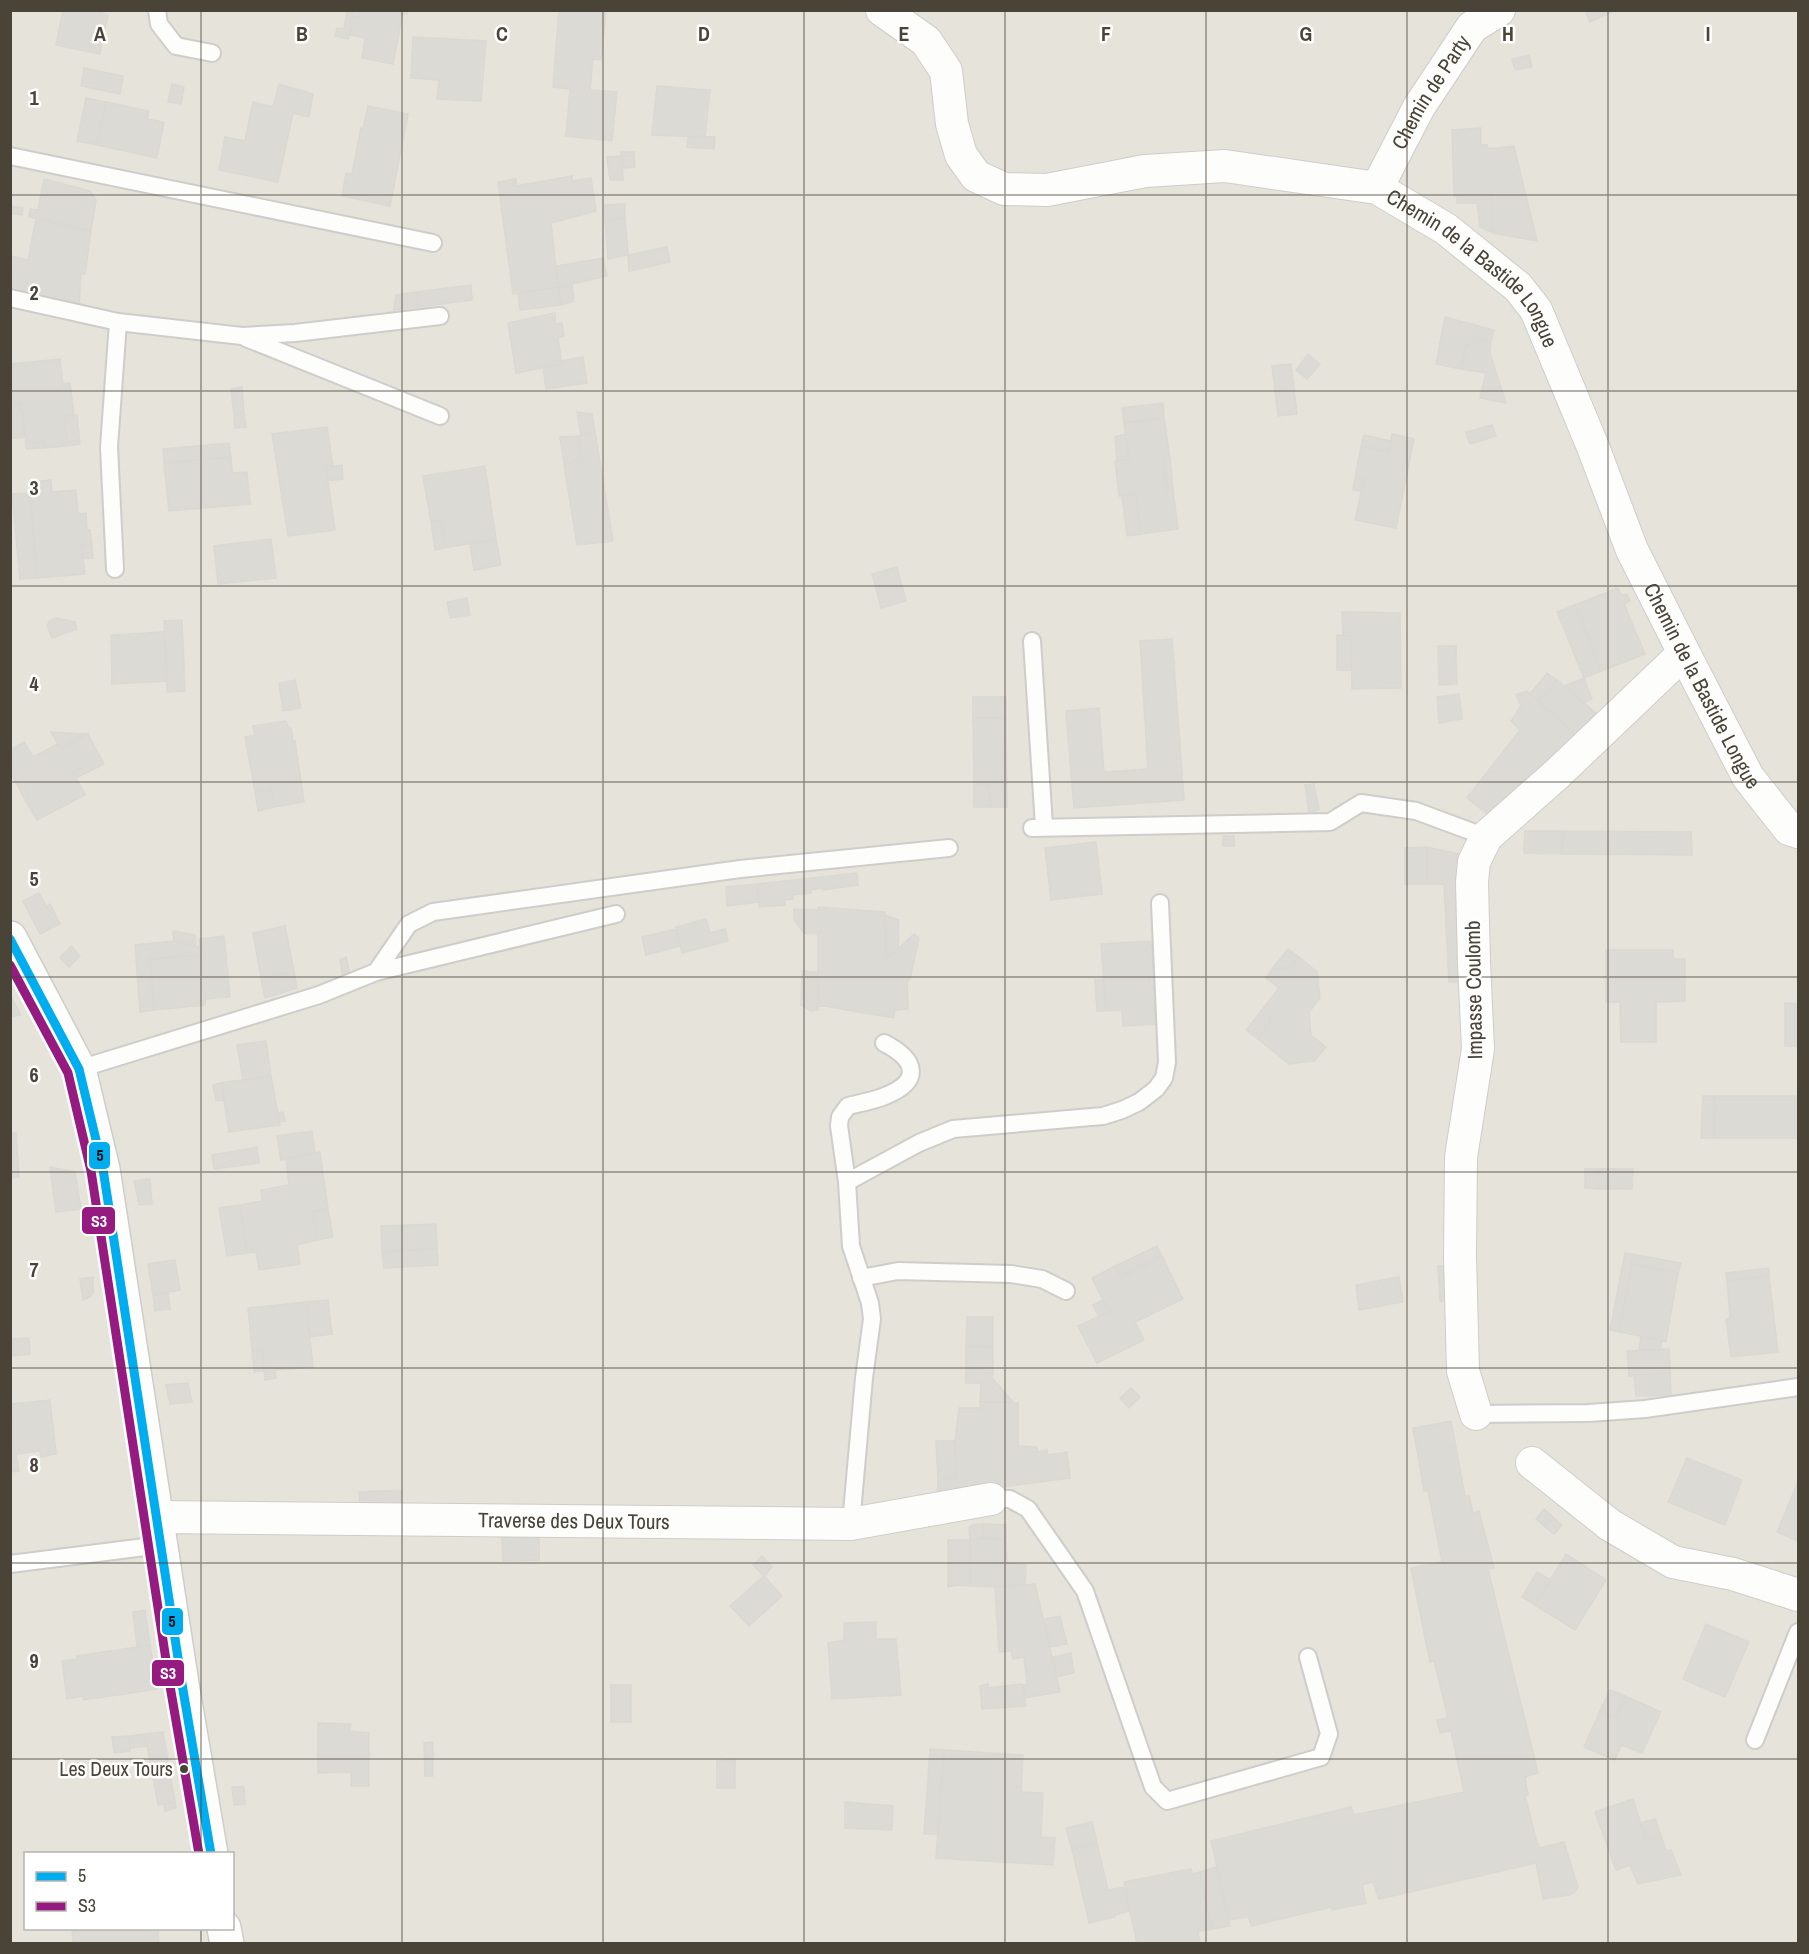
<svg xmlns="http://www.w3.org/2000/svg" width="1809" height="1954" font-family="'Archivo Narrow',sans-serif">
  <style>
    .residential { fill: #e6e3db; fill-rule: evenodd }
    .building { fill: #dcdad5; stroke: #dad8d3; stroke-width: 1.5 }
    .lines { fill: none; stroke-linecap: round; stroke-linejoin: round }
    .service-casing { stroke: #cfcdc9; stroke-width: 20 }
    .minor-casing { stroke: #cfcdc9; stroke-width: 34 }
    .tertiary-casing { stroke: #cfcdc9; stroke-width: 36 }
    .service { stroke: #fdfdfc; stroke-width: 16 }
    .minor { stroke: #fdfdfc; stroke-width: 32 }
    .tertiary { stroke: #fdfdfc; stroke-width: 33 }
    .bus-1-casing { stroke: #fff; stroke-width: 14 }
    .bus-2-casing { stroke: #fff; stroke-width: 14 }
    .bus-1 { stroke: #00adee; stroke-width: 9 }
    .bus-2 { stroke: #951b81; stroke-width: 9 }
    .grid { fill: none; stroke: #494338; stroke-width: 1.5; stroke-opacity: 0.55 }
    .bus-dot { fill: #494338; stroke: #fff; stroke-width: 2 }
    .labels { text-anchor: middle; stroke-width: 5; stroke-linejoin: round; paint-order: stroke }
    .bus-label { font-size: 20px; fill: #494338; stroke: #fff; text-anchor: end }
    .street-label { font-size: 21px; fill: #494338; stroke: #fff }
    .grid-label { font-size: 20px; text-anchor: middle; font-weight: bold; fill: #494338; stroke: #fff; stroke-width: 5; stroke-linejoin: round; paint-order: stroke }
    .line-badge { stroke: #fff; stroke-width: 2 }
    .badge-label { font-size: 16px; text-anchor: middle; font-weight: bold; fill: #fff }
    .pale-badge-label { font-size: 16px; text-anchor: middle; font-weight: bold; fill: #111 }
  </style>
  <rect width="100%" height="100%" fill="#f2f1ed"/>
  <path class="residential" d="M11,11H1798V1943H11ZM26,1854H232V1928H26Z"/>
  <path class="building" d="M63,10H102L101,13L108,15L100,54L56,45Z
    M347,10H360L359,17L353,16L348,39L335,36L337,28L344,29Z
    M360,10H408L407,14L403,13L393,64L362,58L365,38L350,35L353,16L359,17Z
    M559,10L606,13L601,60L593,59L590,90L617,92L612,141L566,136L570,89L553,87Z
    M1585,10H1616L1590,22Z
    M413,37L486,41L481,101L437,99L439,80L411,78Z
    M1529,55L1532,67L1515,70L1512,59Z
    M84,68L123,76L120,94L81,86Z
    M172,84L184,87L181,104L168,102Z
    M279,84L313,94L309,117L293,113L278,182L219,170L225,137L245,141L253,102L273,107Z
    M657,86L710,90L705,137L652,135Z
    M86,98L106,102L97,145L77,141Z
    M106,102L149,111L147,119L164,122L157,158L97,145Z
    M368,106L408,114L390,206L342,196L346,173L352,174L361,128L363,129Z
    M1481,128V145H1487L1488,149L1514,146L1537,241L1493,233L1491,194L1454,196L1452,130Z
    M688,136L715,137L714,149L687,147Z
    M621,152H634L635,167L622,168Z
    M622,156L623,180H610L607,157Z
    M572,176V181L591,178L596,211L551,223L558,287L513,294L498,182L516,179V186Z
    M44,179L90,191L96,200L91,231L29,217L30,209L38,210Z
    M1491,194L1493,233L1480,227L1477,203H1457V195Z
    M625,204V218L605,220V205Z
    M10,206L23,208L22,215L10,213Z
    M625,218L628,255L608,259L605,220Z
    M36,219L91,231L85,274L81,273L79,308L10,291L12,256L28,260Z
    M667,247L670,262L629,271L628,255Z
    M603,258L607,276L558,287L556,266Z
    M471,285L472,300L419,307L417,292Z
    M572,285L574,301L561,305L558,287Z
    M558,287L561,305L520,310L518,293Z
    M417,292L419,307L394,310L396,295Z
    M555,313V324L562,323L564,336L558,338L562,364L516,373L508,323Z
    M1445,317L1494,330L1491,342L1475,339L1474,346L1466,345L1461,369L1436,364Z
    M1475,339L1491,342L1490,353L1506,403L1480,398L1486,373L1461,369L1466,345L1474,346Z
    M1308,354L1320,364L1307,379L1296,370Z
    M583,357L587,383L546,389L543,368L562,364L561,361Z
    M60,359L63,384L70,383L74,416H64L67,446L45,448L44,441L26,443L21,404L10,405V364Z
    M1291,364L1297,414L1278,416L1272,366Z
    M242,387L244,412L234,414L231,389Z
    M1163,403L1164,418L1124,423L1122,408Z
    M21,404L25,437L10,439V405Z
    M244,412L246,427L235,428L234,414Z
    M577,412L592,414L595,432L581,436Z
    M77,415L80,444L67,446L64,416Z
    M1164,418L1170,459L1163,460L1167,490L1173,489L1178,529L1141,534L1136,494L1119,496L1115,461L1129,460L1124,423Z
    M1492,425L1496,436L1470,444L1466,432Z
    M327,427L333,466L326,467L335,530L288,536L272,434Z
    M595,432L613,541L577,545L564,464L581,461L578,436Z
    M1126,434L1129,460H1117L1115,437Z
    M1392,434L1414,439L1396,528L1355,520L1364,479L1355,478L1361,446L1388,452Z
    M1364,435L1391,441L1388,452L1361,446Z
    M578,436L581,461L564,464L560,437Z
    M44,441L45,448L26,449V443Z
    M229,443L231,457L164,463L163,449Z
    M231,457L232,473L247,472L250,504L169,511L164,463Z
    M1170,459L1173,489L1167,490L1163,460Z
    M342,465L343,479L327,481L326,467Z
    M485,466L496,539L445,548L441,521L431,522L423,476Z
    M1355,478L1364,479L1361,491L1353,490Z
    M51,480L52,492L76,490L78,514L86,513L87,530H90L92,545L81,546L85,574L37,578L29,482Z
    M30,493L37,578L20,579L12,494Z
    M1136,494L1141,534L1127,536L1122,496Z
    M441,521L445,548L435,550L431,522Z
    M271,539L276,578L218,584L214,546Z
    M496,539L501,565L474,570L470,544Z
    M92,545L93,558L82,559L81,546Z
    M897,567L906,601L881,608L872,574Z
    M1618,588L1621,595L1627,594L1630,601L1624,604L1645,654L1601,671L1575,605Z
    M467,598L470,615L450,618L447,602Z
    M1575,605L1601,671L1584,678L1557,612Z
    M1342,612L1400,613L1401,688L1352,689L1351,636H1343Z
    M56,618L75,622L77,629L52,638L47,625L50,620Z
    M182,620L185,691L167,692L164,621Z
    M164,632L167,681L112,684L111,635Z
    M1337,635L1351,636V670H1337Z
    M1172,639L1184,800L1074,808L1066,711L1099,708L1104,772L1148,769L1140,641Z
    M1438,646H1456L1457,684L1439,685Z
    M1547,673L1557,680L1539,701L1530,694Z
    M1584,678L1592,699L1583,703L1564,686Z
    M295,680L301,708L283,711L279,683Z
    M1557,680L1604,720L1580,739L1539,701Z
    M1527,691L1580,739L1492,818L1467,798L1520,730L1511,721L1521,706L1516,695Z
    M1459,694L1462,719L1439,723L1437,697Z
    M973,697H1006V718H973Z
    M973,718H1006L1007,807H990L989,785H974Z
    M286,721L289,729L291,728L293,742L295,741L304,802L275,807L271,788L255,791L245,737L255,735L253,726Z
    M51,732L67,733L88,734L61,749Z
    M88,734L104,764L84,774L80,768L73,772L85,795L37,820L25,800L30,798L25,788L20,790L10,772V750L24,742L33,757L58,744L61,749Z
    M80,768L84,774L76,778L73,772Z
    M1314,784L1319,810L1309,813L1305,785Z
    M974,785H989L990,807H974Z
    M25,788L30,798L25,800L20,790Z
    M271,788L275,807L258,811L255,791Z
    M1525,831H1563L1562,854L1524,853Z
    M1563,831L1691,832L1692,855L1562,854Z
    M1223,836H1234V846H1223Z
    M1096,842L1102,894L1051,900L1045,848Z
    M1427,847V884H1405V848Z
    M1427,847L1468,856L1467,982H1449L1444,884H1427Z
    M857,873L858,885L823,890L822,888L811,890V893L793,895V899L785,900V905L759,907L757,884Z
    M757,884L759,902L727,906L726,887Z
    M39,893L47,907L50,904L60,924L40,934L23,901Z
    M818,907L885,912L886,960L914,934L919,938L910,979L907,981L908,1009L895,1010L894,1018L818,1005V934L804,933L794,920V909L818,910Z
    M885,915L899,920L898,949L886,960Z
    M706,919L710,933L725,929L728,941L682,953L676,927Z
    M285,926L294,971L261,978L253,933Z
    M676,929L680,946L646,955L642,937Z
    M173,931L195,935L196,945L174,941Z
    M224,936L230,997L205,999V1005L154,1010L150,959L200,955L199,939Z
    M174,941L199,947L200,955L150,959L154,1010L140,1012L135,945Z
    M1151,941L1154,976H1149V985L1155,989L1157,1024L1123,1026L1122,1010L1106,1011L1101,944Z
    M71,946L80,956L69,967L60,958Z
    M1288,949L1299,957L1290,968L1272,969Z
    M1606,950H1673V959H1685V1001L1656,1002V1042H1621L1620,1002H1606Z
    M346,957L350,975L343,978L340,960Z
    M1299,957L1317,972L1320,998L1309,1012L1311,1035L1326,1047L1314,1061L1289,1064L1258,1039L1270,1023L1268,1002L1279,988L1266,978L1272,969L1290,968Z
    M294,971L297,988L265,998L261,978Z
    M802,971L818,972V1010L811,1011L801,1005Z
    M1149,976H1154L1155,989L1149,985Z
    M1103,979L1106,1011H1097L1095,980Z
    M10,995L21,1015L10,1017Z
    M1268,1002L1270,1023L1258,1039L1246,1030Z
    M1785,1003L1798,1004V1046H1785Z
    M266,1041L271,1076L243,1080L237,1045Z
    M271,1076L280,1125L229,1132L221,1083Z
    M221,1083L224,1100L216,1101L213,1085Z
    M1703,1096H1715L1714,1138H1701Z
    M1715,1096H1798V1138H1714Z
    M283,1112L285,1121L279,1122L277,1113Z
    M312,1131L315,1153L281,1160L277,1136Z
    M10,1133H16L19,1177L10,1178Z
    M257,1147L259,1163L214,1169L212,1155Z
    M320,1152L328,1209L313,1212L317,1240L297,1245L300,1264L259,1270L256,1252L247,1253L240,1205L262,1201L261,1190L289,1185L286,1159Z
    M50,1167L75,1172L81,1209L56,1212Z
    M1585,1169H1598L1597,1189L1585,1188Z
    M1598,1169H1633L1632,1189H1597Z
    M150,1179L152,1204L139,1205L134,1181Z
    M240,1205L247,1253L227,1256L219,1208Z
    M328,1209L333,1237L317,1240L313,1212Z
    M436,1224L437,1248L382,1252L381,1226Z
    M1157,1246L1162,1256L1120,1277L1115,1266Z
    M437,1248L438,1265L384,1268L382,1252Z
    M1625,1253L1681,1263L1678,1273L1632,1264L1619,1332L1610,1330Z
    M1162,1256L1183,1299L1135,1322L1144,1340L1097,1363L1078,1326L1109,1312L1092,1278L1115,1266L1120,1277Z
    M175,1260L180,1290L153,1295L148,1264Z
    M1632,1264L1678,1273L1666,1341L1619,1332Z
    M1455,1265L1457,1301H1440L1438,1266Z
    M1769,1268V1276L1727,1281L1726,1273Z
    M1769,1276L1778,1352L1731,1357L1726,1319L1730,1318L1727,1281Z
    M93,1277V1293L90,1297L83,1300L80,1279Z
    M1399,1277L1403,1302L1359,1310L1356,1285Z
    M168,1293L170,1309L155,1311L153,1295Z
    M328,1300L332,1334L310,1337L306,1302Z
    M1103,1300L1109,1312L1099,1317L1093,1305Z
    M306,1302L313,1367L275,1370L276,1378L265,1380L262,1349L252,1350L248,1308Z
    M967,1317H993V1347L966,1346Z
    M1641,1336L1662,1340L1660,1350H1639Z
    M29,1338L30,1354L10,1356V1339Z
    M966,1346L993,1347V1373L966,1372Z
    M262,1349L264,1371L254,1372L252,1350Z
    M1669,1349L1670,1373L1629,1376L1627,1351Z
    M966,1372L993,1373L992,1378L1013,1402H980L981,1383H966Z
    M1670,1373L1671,1395L1636,1396L1634,1375Z
    M188,1383L192,1402L170,1404L166,1385Z
    M1131,1388L1140,1397L1129,1408L1120,1398Z
    M50,1400L56,1454L41,1457L40,1451L16,1454L19,1471L10,1472V1421H13L11,1404Z
    M980,1402L1018,1403V1446L1037,1447V1452L1047,1450V1455L1067,1452L1070,1478L993,1488L937,1499L938,1480L956,1478L955,1441L959,1408H981Z
    M1451,1421L1465,1496H1469L1473,1513L1479,1511L1494,1568L1488,1569L1538,1773L1525,1777L1528,1795H1525L1537,1843L1540,1848L1564,1842L1578,1887L1574,1893L1569,1895L1543,1899L1536,1863L1379,1899L1373,1882L1362,1885L1366,1903L1332,1910V1907L1251,1926L1249,1917L1229,1920L1211,1841L1351,1807L1354,1815L1464,1792L1451,1731L1440,1733L1437,1720L1448,1718L1434,1661L1430,1662L1411,1568L1442,1562L1428,1491H1424L1413,1428Z
    M936,1441H955L956,1478L938,1480Z
    M1687,1458L1742,1480L1725,1525L1668,1502Z
    M1798,1482V1541L1777,1532Z
    M401,1490V1508L360,1507L359,1492Z
    M1544,1509L1553,1517L1544,1526L1536,1519Z
    M1553,1517L1562,1525L1554,1534L1544,1526Z
    M983,1524V1538L970,1540L969,1528L972,1525Z
    M983,1524L1006,1525V1540L983,1538Z
    M502,1537L539,1538V1560L503,1561Z
    M983,1538L1006,1540L1007,1563L1026,1565L1025,1584L995,1587L970,1586V1540Z
    M948,1540H970V1586L956,1585L948,1587Z
    M1566,1554L1606,1580L1575,1630L1535,1605Z
    M762,1556L772,1567L764,1576L753,1565Z
    M1537,1572L1551,1580L1535,1605L1522,1597Z
    M764,1576L782,1596L749,1626L730,1606Z
    M1035,1584L1060,1692L1026,1698L1023,1685L1027,1684L1024,1657L1013,1659L1011,1651L999,1652L995,1587Z
    M145,1610L150,1645L137,1647L133,1612Z
    M1060,1616L1067,1644L1051,1647L1043,1619Z
    M876,1622V1639H896L901,1695L832,1699L828,1643L844,1640V1623Z
    M1706,1624L1749,1642L1725,1697L1683,1679Z
    M150,1645L157,1689L84,1700L83,1696L67,1699L62,1661L77,1659V1656Z
    M1071,1653L1074,1673L1057,1677L1053,1657Z
    M988,1684V1688L1022,1684L1026,1706L982,1709L980,1686Z
    M611,1685H631V1722H611Z
    M1610,1690L1625,1696L1615,1717L1600,1711Z
    M1625,1696L1661,1712L1642,1753L1621,1745L1615,1760L1584,1747L1600,1711L1615,1717Z
    M318,1723L351,1724L350,1731L369,1733V1786H351V1772L318,1773Z
    M163,1732L175,1802L158,1805L145,1734Z
    M145,1734L148,1746L130,1748L129,1736Z
    M129,1736L130,1751L114,1753L112,1737Z
    M433,1742V1776H425L424,1743Z
    M930,1749L944,1750L938,1834H924Z
    M944,1750L1023,1755L1021,1792L1043,1793L1041,1837L1055,1838L1053,1865L936,1858Z
    M735,1760V1788H717V1761Z
    M232,1787H244L245,1804L234,1805Z
    M1633,1799L1646,1840L1661,1835L1666,1851L1671,1850L1681,1875L1638,1884L1630,1865L1616,1870L1595,1812Z
    M175,1802L176,1808L165,1811L164,1804Z
    M845,1802L893,1806L892,1830L845,1828Z
    M1655,1819L1661,1835L1646,1840L1641,1823Z
    M1092,1822L1097,1843L1072,1849L1066,1828Z
    M1097,1843L1108,1890L1125,1887L1129,1911L1115,1915V1917L1089,1923L1072,1849Z
    M1216,1867L1230,1926L1212,1929L1200,1872Z
    M1191,1869L1192,1874L1200,1872L1212,1929L1198,1932L1200,1944H1137L1124,1882Z
    M72,1928H158L159,1944H73Z"/>
  <g class="lines">
    <defs>
      <path id="service" d="M157,10L159,24L176,46L212,53
        M10,156L433,243
        M10,298L118,322L242,336L295,333L440,316
        M246,338L440,416
        M115,569L109,447L118,322
        M1032,641L1044,826
        M1032,828L1330,822L1361,803L1416,811L1486,837
        M376,972L616,914
        M79,1069L319,995L376,972L409,924L433,912L740,869L949,848
        M847,1182L919,1143L953,1129L1103,1116L1122,1110L1139,1102L1156,1089L1164,1078L1167,1062L1160,903
        M861,1278L898,1271L1011,1274L1042,1279L1066,1291
        M1476,1414L1589,1413L1645,1409L1798,1387
        M991,1499H1010L1028,1509L1085,1591L1153,1787L1167,1801L1321,1757L1329,1734L1308,1657
        M851,1524L864,1378L872,1319L870,1303L851,1246L847,1182L839,1126L840,1117L848,1106C860,1103 873,1101 885,1096C923,1081 916,1059 884,1043
        M10,1564L161,1545
        M1755,1740L1798,1632"/>
      <g id="minor">
        <path id="s1" d="M882,10L926,41L946,71L952,124L961,155L976,176L1004,189L1047,190L1145,171L1225,166L1377,188L1446,229L1518,287L1536,310L1593,447L1632,550L1684,653L1748,777L1789,829L1798,832"/>
        <path id="s2" d="M1377,188L1419,107L1472,27L1499,10"/>
        <path d="M1476,1414L1463,1371L1460,1256L1461,1157L1478,1049L1474,963L1472,882L1474,862L1486,837L1557,774L1684,653"/>
        <path d="M1532,1463L1610,1525L1673,1562L1733,1574L1798,1595"/>
        <path id="s3" d="M156,1517L851,1524L991,1499"/>
      </g>
      <path id="tertiary" d="M10,938L79,1069L103,1169L182,1684L211,1854
        M224,1928L227,1944"/>
    </defs>
    <use href="#service" class="service-casing"/>
    <use href="#minor" class="minor-casing"/>
    <use href="#tertiary" class="tertiary-casing"/>
    <use href="#service" class="service"/>
    <use href="#minor" class="minor"/>
    <use href="#tertiary" class="tertiary"/>
    <defs>
      <path id="bus-1" d="M10,939L79,1069L103,1169L182,1684L211,1854"/>
      <path id="bus-2" d="M10,965L68,1073L91,1171L170,1686L199,1854"/>
    </defs>
    <use href="#bus-1" class="bus-1-casing"/>
    <use href="#bus-2" class="bus-2-casing"/>
    <use href="#bus-1" class="bus-1"/>
    <use href="#bus-2" class="bus-2"/>
  </g>
  <path class="grid" d="M201,10V1854M402,10V1944M603,10V1944M804,10V1944M1005,10V1944M1206,10V1944M1407,10V1944M1608,10V1944M10,195H1798M10,391H1798M10,586H1798M10,782H1798M10,977H1798M10,1172H1798M10,1368H1798M10,1563H1798M10,1759H1798M201,1928V1944"/>
  <circle class="bus-dot" cx="184" cy="1769" r="5"/>
  <g class="labels">
    <g class="bus-label">
      <text x="173" y="1776">Les Deux Tours</text>
    </g>
    <g class="street-label">
      <text dy="7" stroke="none"><textPath href="#s2" startOffset="110">Chemin de Party</textPath></text>
      <text dy="7" stroke="none"><textPath href="#s1" startOffset="736">Chemin de la Bastide Longue</textPath></text>
      <text dy="7" stroke="none"><textPath href="#s1" startOffset="1222">Chemin de la Bastide Longue</textPath></text>
      <text transform="translate(1474 990) rotate(-91)" y="7">Impasse Coulomb</text>
      <text dy="7" stroke="none"><textPath href="#s3" startOffset="418">Traverse des Deux Tours</textPath></text>
    </g>
  </g>
  <g class="grid-label">
    <text x="100" y="41">A</text>
    <text x="302" y="41">B</text>
    <text x="502" y="41">C</text>
    <text x="704" y="41">D</text>
    <text x="904" y="41">E</text>
    <text x="1106" y="41">F</text>
    <text x="1306" y="41">G</text>
    <text x="1508" y="41">H</text>
    <text x="1708" y="41">I</text>
    <text x="34" y="105">1</text>
    <text x="34" y="300">2</text>
    <text x="34" y="495">3</text>
    <text x="34" y="691">4</text>
    <text x="34" y="886">5</text>
    <text x="34" y="1082">6</text>
    <text x="34" y="1277">7</text>
    <text x="34" y="1472">8</text>
    <text x="34" y="1668">9</text>
  </g>
  <g class="line-badge">
    <rect x="88" y="1141" width="23" height="29" rx="6" fill="#00adee"/>
    <rect x="81" y="1206" width="35" height="29" rx="6" fill="#951b81"/>
    <rect x="161" y="1607" width="23" height="29" rx="6" fill="#00adee"/>
    <rect x="151" y="1659" width="34" height="28" rx="6" fill="#951b81"/>
  </g>
  <g class="badge-label">
    <text x="99" y="1227">S3</text>
    <text x="168" y="1679">S3</text>
  </g>
  <g class="pale-badge-label">
    <text x="100" y="1161">5</text>
    <text x="172" y="1627">5</text>
  </g>
  <rect width="1809" height="1954" fill="none" stroke="#494338" stroke-width="24"/>
  <rect x="24" y="1852" width="210" height="78" fill="#ffffff" stroke="#b6b4af" stroke-width="1.5"/>
  <rect x="36" y="1872" width="30" height="9" fill="#00adee" stroke="#b6b4af" stroke-width="1.5"/>
  <text x="78" y="1882" font-size="18" fill="#494338">5</text>
  <rect x="36" y="1902" width="30" height="9" fill="#951b81" stroke="#b6b4af" stroke-width="1.5"/>
  <text x="78" y="1912" font-size="18" fill="#494338">S3</text>
</svg>
